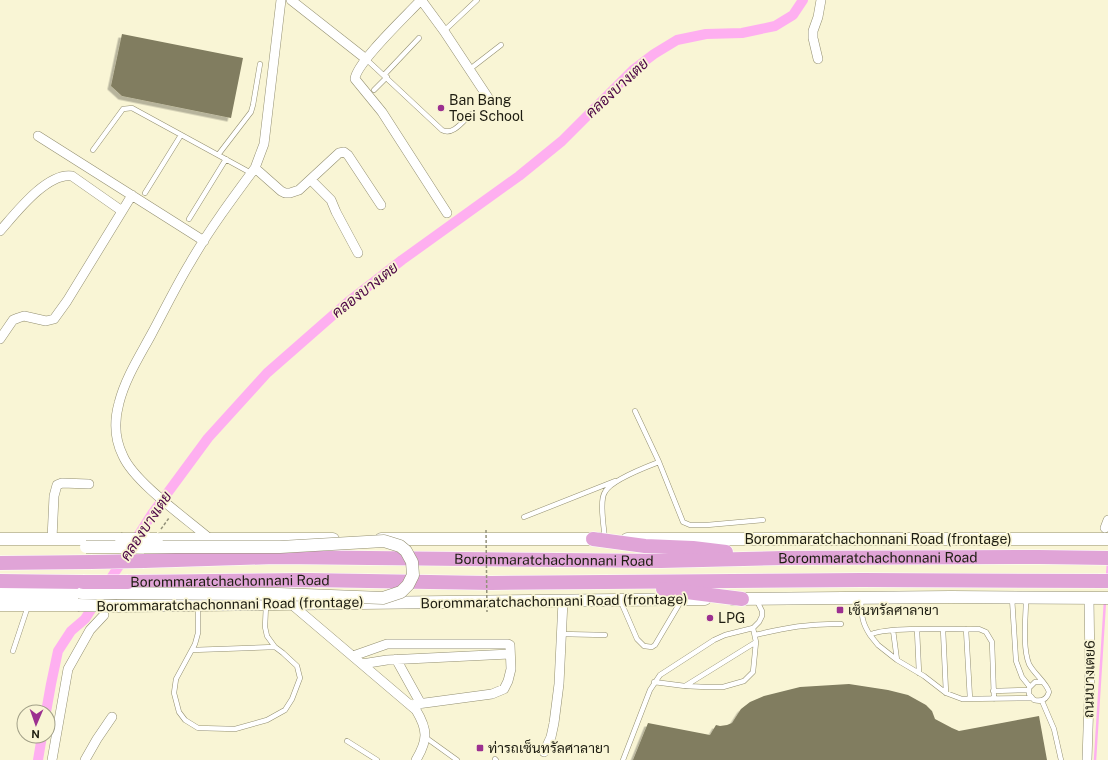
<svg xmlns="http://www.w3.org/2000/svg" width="1108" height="760" font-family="'Public Sans',Sarabun,sans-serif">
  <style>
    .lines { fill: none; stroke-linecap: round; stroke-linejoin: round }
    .stream { stroke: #feaff0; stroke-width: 2.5 }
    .canal { stroke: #feaff0; stroke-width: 10 }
    .building { fill: #817d60; filter: url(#shadow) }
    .service-casing { stroke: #938f71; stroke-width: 5.5 }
    .minor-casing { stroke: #938f71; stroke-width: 10 }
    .secondary-casing { stroke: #938f71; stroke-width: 13 }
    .trunk-casing { stroke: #fff; stroke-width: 15 }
    .path { stroke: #93917a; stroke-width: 1.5; stroke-dasharray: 3 2; stroke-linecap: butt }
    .service { stroke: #fff; stroke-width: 4.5 }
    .minor { stroke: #fff; stroke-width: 9 }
    .secondary { stroke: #fff; stroke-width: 12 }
    .trunk { stroke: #e0a4d7; stroke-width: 14 }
    .secondary-bridge-casing { stroke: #938f71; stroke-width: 13; stroke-linecap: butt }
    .trunk-bridge-casing { stroke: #fff; stroke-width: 15; stroke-linecap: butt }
    .path-bridge { stroke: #93917a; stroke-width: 1.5; stroke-dasharray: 3 2; stroke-linecap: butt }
    .secondary-bridge { stroke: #fff; stroke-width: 12 }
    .trunk-bridge { stroke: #e0a4d7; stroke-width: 14 }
    .poi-dot { fill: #9c3090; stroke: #f9f5d5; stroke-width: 1.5 }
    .labels { text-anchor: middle; stroke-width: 3.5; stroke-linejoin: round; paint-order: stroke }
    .poi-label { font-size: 14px; fill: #1e1d11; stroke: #f9f5d5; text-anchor: start }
    .street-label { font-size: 14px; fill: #1e1d11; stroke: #f9f5d5 }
    .water-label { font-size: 15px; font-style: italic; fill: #4d0746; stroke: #f9f5d5 }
  </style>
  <defs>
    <filter id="shadow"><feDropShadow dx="-3.5" dy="3.5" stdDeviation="0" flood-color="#0004"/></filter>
  </defs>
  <rect width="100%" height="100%" fill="#f9f5d5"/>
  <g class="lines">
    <path class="stream" d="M1107,576L1108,563
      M1095,760L1105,601"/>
    <path class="canal" d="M133,544L152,514L208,438L267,373L348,302L402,260L519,176L562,141L633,70L654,54L677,40L706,34L742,33L775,26L793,15L803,0
      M106,586L124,558
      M46,712L51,684L58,651L71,631L85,619L97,600
      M38,760L42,736"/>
  </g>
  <path class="building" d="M122,34L243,58L231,118L122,96L111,86Z
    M849,684L888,690L908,695L926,705L932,711L935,719L952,728L959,731L1039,716L1047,760H633L648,723L710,735L716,725L720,726L727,725L732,723L741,709L750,702L764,696L800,687Z"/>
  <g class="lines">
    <defs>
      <path id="service" d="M444,31L477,0
        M366,59L442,130C453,136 463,121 471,114
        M470,69L501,45
        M384,75L419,38
        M374,90L387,77
        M93,150L123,109L132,108L251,173
        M218,155L251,112L253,105L260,64
        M145,193L181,135
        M189,219L226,159
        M659,462L683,522L690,525H707L763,520
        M524,517L615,481
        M605,539C604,528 599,500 605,492C611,480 646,467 659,462L635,411
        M1012,598L1016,661L1022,677L1030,687
        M1026,598C1026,617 1022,646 1029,664C1034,674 1047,683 1049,692C1047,699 1042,702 1034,700L1029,694V688L1035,682H1042
        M861,599C862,615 861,621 870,635
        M621,602L637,639L644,646L652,647L655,645L681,601
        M198,605V633L195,644L176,679L174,693L179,712L185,720L198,728L235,729L267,720L285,710L292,699L300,678L297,666L283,653L275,647L267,636L265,627L266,605
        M943,629L946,693
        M966,629L970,699
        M893,630L897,660
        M917,630L919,673
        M561,634L605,635
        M755,635C785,628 810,623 841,624
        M192,650L275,647
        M13,651L28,606
        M654,682L685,686L706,687H723L744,681L753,672L756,642L753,628
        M685,686L756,642
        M993,691L1029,690
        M994,699L992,642L986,632L979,629C958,630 883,626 870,635L878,645L897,660L924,676L946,693L962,699L1032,698
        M1042,701L1054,729L1061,760
        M425,737L457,760
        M347,741L377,760
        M495,759L496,760
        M623,760L650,690L660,675L714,640L725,635L753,628L759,622L762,616V611L757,601"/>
      <path id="minor" d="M291,0L366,59
        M818,59L813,38V31L818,17L821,0
        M38,136L204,241
        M255,168L281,191L285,193H290L299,190L339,153L344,152L348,155L381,205
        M311,180L331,200L336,212L358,253
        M447,213L382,112L355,79C356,63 406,16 419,2L422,1L444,31L489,99
        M0,231C15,214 47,172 72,176L122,211
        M0,339L13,320L18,318L24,316L46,321L54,319L67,301L132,195
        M1105,528L1108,520
        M52,539L54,496L57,485L62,483L89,484
        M210,539C187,519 135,483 123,456C115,440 114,421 119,403C125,379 139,357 151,335C164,311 176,286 190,263C209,230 232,199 255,168L264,144L281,0
        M290,603L416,710C428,730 428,740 416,760
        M353,656L387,644H508L510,645L511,669L508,681L504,689L492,694L410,705
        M396,659L421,704
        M362,664L387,660L510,654
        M544,752L551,737L554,723L559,684L563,601
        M52,760L68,669L90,630L104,615
        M85,760L97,739L112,717
        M1087,760L1090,669L1089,598"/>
      <path id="secondary" d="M0,539H121
        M160,539H333
        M381,539H601
        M627,539H1108
        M0,593H82
        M733,599L951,597L1108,598
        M0,605H78
        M117,606L705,599"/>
      <g id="trunk">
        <path d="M593,539L645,546L693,548L726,552"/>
        <path id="s1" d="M144,561L276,557L661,561L784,558L1039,557L1108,558"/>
        <path d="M0,563L91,562"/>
        <path d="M0,581L83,582"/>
        <path id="s2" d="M128,582L307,580L491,583L862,580L1108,581"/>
        <path d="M663,589L742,599"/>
      </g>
    </defs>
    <use href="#service" class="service-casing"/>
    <use href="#minor" class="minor-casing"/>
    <use href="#secondary" class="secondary-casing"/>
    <use href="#trunk" class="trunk-casing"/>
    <path class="path" d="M161,529L169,518"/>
    <use href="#service" class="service"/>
    <use href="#minor" class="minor"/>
    <use href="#secondary" class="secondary"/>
    <use href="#trunk" class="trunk"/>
    <defs>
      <path id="secondary-bridge" d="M121,539H157
        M82,593L279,594L383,598L401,592L408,585L413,575L412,562L406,551L400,546L384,541L280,547H86
        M78,605L117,606"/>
      <path id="trunk-bridge" d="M91,562L144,561
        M83,582H128"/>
    </defs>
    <use href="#secondary-bridge" class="secondary-bridge-casing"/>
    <use href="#trunk-bridge" class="trunk-bridge-casing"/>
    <path class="path-bridge" d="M486,530L487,612"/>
    <use href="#secondary-bridge" class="secondary-bridge"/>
    <use href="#trunk-bridge" class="trunk-bridge"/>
  </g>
  <g class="poi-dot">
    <circle cx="441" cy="108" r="4"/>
    <rect x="836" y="606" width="8" height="8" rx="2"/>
    <circle cx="710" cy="618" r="4"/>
    <rect x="476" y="744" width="8" height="8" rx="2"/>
  </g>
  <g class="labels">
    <g class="poi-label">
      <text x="449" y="105">Ban Bang<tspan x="449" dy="16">Toei School</tspan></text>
      <text x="848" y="615">เซ็นทรัลศาลายา</text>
      <text x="718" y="623">LPG</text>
      <text x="488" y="753">ท่ารถเซ็นทรัลศาลายา</text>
    </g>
    <g class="street-label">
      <text x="878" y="544">Borommaratchachonnani Road (frontage)</text>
      <text dy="5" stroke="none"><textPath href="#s1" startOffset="734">Borommaratchachonnani Road</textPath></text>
      <text dy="5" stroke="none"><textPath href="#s1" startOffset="410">Borommaratchachonnani Road</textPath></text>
      <text dy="5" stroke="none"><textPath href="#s2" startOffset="102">Borommaratchachonnani Road</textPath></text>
      <text transform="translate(554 601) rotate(-1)" y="5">Borommaratchachonnani Road (frontage)</text>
      <text transform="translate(230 604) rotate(-1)" y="5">Borommaratchachonnani Road (frontage)</text>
      <text transform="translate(1089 679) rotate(-89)" y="5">ถนนบางเตย6</text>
    </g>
    <g class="water-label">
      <text transform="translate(617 88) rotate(-43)" y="5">คลองบางเตย</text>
      <text transform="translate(365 290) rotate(-38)" y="5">คลองบางเตย</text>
      <text transform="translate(146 526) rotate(-56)" y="5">คลองบางเตย</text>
    </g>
  </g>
  <g transform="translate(36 724) rotate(182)"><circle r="19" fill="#f9f5d5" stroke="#a19f87"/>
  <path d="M0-3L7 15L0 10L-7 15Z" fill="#9c3090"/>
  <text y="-6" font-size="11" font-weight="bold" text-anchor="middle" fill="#1e1d11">N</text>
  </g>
</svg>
